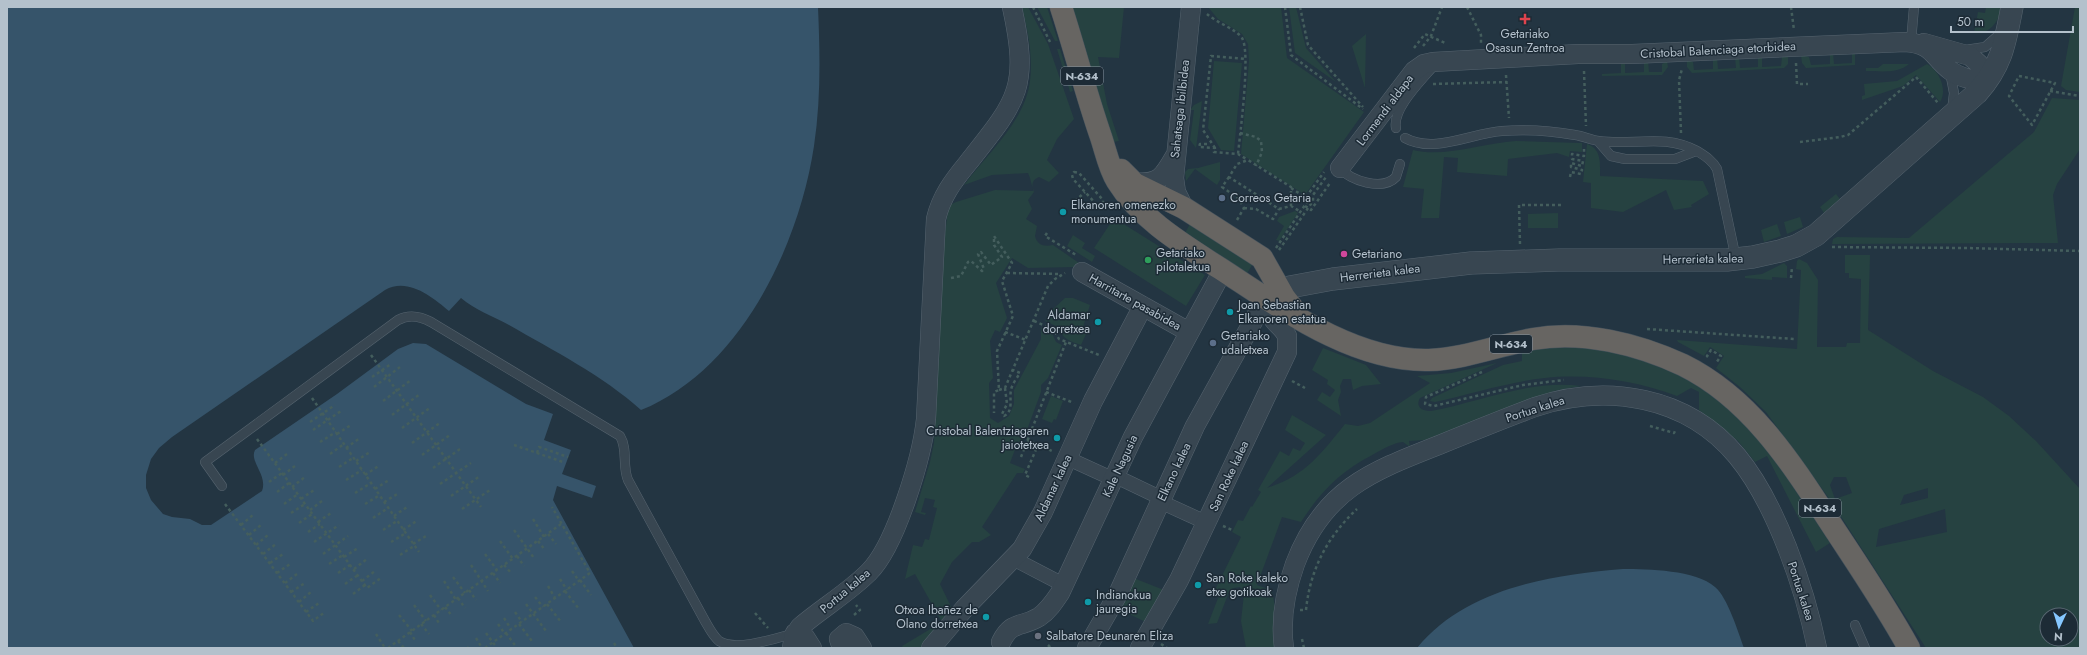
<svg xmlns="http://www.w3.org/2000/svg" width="2087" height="655" font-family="Jost,sans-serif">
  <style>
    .green { fill: #264241; fill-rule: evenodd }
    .water { fill: #36546a }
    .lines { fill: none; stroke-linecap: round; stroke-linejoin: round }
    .service-casing { stroke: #56646f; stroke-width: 10 }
    .pedestrian-casing { stroke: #56646f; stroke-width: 15 }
    .minor-casing { stroke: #56646f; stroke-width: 20 }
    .tertiary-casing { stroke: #56646f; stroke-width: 23 }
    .trunk-casing { stroke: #43515c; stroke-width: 23 }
    .path { stroke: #445e5d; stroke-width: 2.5; stroke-dasharray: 3 3; stroke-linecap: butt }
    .service { stroke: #384651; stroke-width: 9 }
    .pedestrian { stroke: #384651; stroke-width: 14 }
    .minor { stroke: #384651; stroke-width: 19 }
    .tertiary { stroke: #384651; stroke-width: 22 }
    .trunk { stroke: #676562; stroke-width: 22 }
    .health-dot { fill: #e0444e; stroke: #1d2b36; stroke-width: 1.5 }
    .service-dot { fill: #5c6f8a; stroke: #1d2b36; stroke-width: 1.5 }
    .culture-dot { fill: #0f9aa8; stroke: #1d2b36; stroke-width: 1.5 }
    .hotel-dot { fill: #d1479c; stroke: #1d2b36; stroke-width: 1.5 }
    .leisure-dot { fill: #2e9e5b; stroke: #1d2b36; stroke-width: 1.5 }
    .worship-dot { fill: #6b7280; stroke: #1d2b36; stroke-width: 1.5 }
    .labels { text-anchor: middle; stroke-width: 3; stroke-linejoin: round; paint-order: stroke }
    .shield { fill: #1d2b36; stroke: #87949f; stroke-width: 1 }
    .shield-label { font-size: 11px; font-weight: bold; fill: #b4c1cc }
    .poi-label { font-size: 12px; fill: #b4c1cc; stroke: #1d2b36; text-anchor: start }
    .street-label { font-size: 12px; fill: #b4c1cc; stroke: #1d2b36 }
  </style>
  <rect width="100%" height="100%" fill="#233542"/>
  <path class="green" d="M1022,7H1028L1048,44L1074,119L1057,139L1047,160L1059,173L1049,182L1039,177C1032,180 1031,185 1034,192L1028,200L1032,209L1026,219L1037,226L1035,236C1037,245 1044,247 1053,245L1079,263L1076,267L1028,268L1012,258L996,283L1007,318L1000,332L995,330L990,341L993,378L989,383L990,418L998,423L1009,416L1014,404V390L1041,339V327L1051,331L1056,342L1062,345L1048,378L1041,385V392L1021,446L1017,444L1010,463L1025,469L1023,473H1017L982,527L991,535L979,542H972L952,562L940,584L955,615L926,648H903L902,646L942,622L915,574L905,579L913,545L922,547L925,539L929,540L937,508L933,507L935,500L925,498L921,512L926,513L925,515L915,512L930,462L934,443L944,242L948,210L950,205L956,202L995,190L1034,191C1031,185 1031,179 1028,173L992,175L964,185C985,157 1014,131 1026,98C1036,69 1029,36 1022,7Z
    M1037,7H1047L1058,41H1055Z
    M1072,7H1124L1119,58L1098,57L1107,104L1119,141L1113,142Z
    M1208,7H1281L1287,58L1364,112L1305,195L1241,154L1249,61L1248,44L1242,34L1218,19Z
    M1289,7H1296L1306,48L1336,82L1295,53Z
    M1986,7H2002C1999,21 1990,35 1974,33L1978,12L1985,13Z
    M2075,7H2080V92L2066,90L2061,86Z
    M1366,34L1365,88L1352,46Z
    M1057,49H1060L1073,91L1070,92Z
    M1852,52H1855V65L1806,68L1802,63L1801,55L1809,57L1811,65L1830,64V53H1833L1834,64L1852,63Z
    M1762,55V67L1781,66L1782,57L1788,56V64L1784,68L1692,73L1687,67V60L1693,62L1694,70L1713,69V57H1717L1718,69L1736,68L1735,57H1739L1740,68L1758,67V56Z
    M1644,60H1648L1649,72H1662V64L1667,61L1668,67L1662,75L1602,76V74L1621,73V61H1625V73L1644,72Z
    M1214,61L1242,63L1234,151L1221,150L1208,128Z
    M1883,64H1909C1898,74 1880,71 1866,71V68H1878Z
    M1927,64C1939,70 1948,90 1940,102L1916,75L1903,86L1862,100V96L1865,95L1864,84L1897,81Z
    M2052,98L2080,100V149L2057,184L2053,195L2058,243L1832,244L1833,239L1837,237L1909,238L2034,132Z
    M1202,101L1197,141L1196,148L1190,140L1194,110H1190L1194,105Z
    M1516,141L1580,143H1582V152L1570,151L1569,157L1557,153L1508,159L1507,176L1457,172L1458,158L1444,157L1439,218H1421L1424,189L1403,187L1413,150C1444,158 1483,143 1516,141Z
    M1587,144C1602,149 1600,164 1600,176L1703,181L1709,194L1691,205L1692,207L1674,210L1666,190L1623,212L1591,208V183L1583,182Z
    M1220,162V180L1217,185L1195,169L1186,181L1185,172L1188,169L1198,168Z
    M1836,194L1840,199L1824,213L1820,207Z
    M1295,211L1298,213L1279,241L1276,240L1284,226L1277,221L1279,217Z
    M1558,213V228H1528V214Z
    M1800,217L1803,227L1787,234L1784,222Z
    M1114,218L1205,275L1186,306L1094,248Z
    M1192,220L1254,262L1246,275L1184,235Z
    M1777,224L1781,236L1764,242L1761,230Z
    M1073,235L1085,243L1082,248L1095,256L1092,262L1067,246Z
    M1845,255H1870L1868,330L1933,371L1983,397L2009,416L2036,441L2080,489V648H1926L1831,501L1766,412L1740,387L1716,368L1724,356L1710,347L1704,356L1678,342L1677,340L1797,349L1801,270L1796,269L1797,261L1799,259L1807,263L1818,280L1817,347H1846L1847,343H1860L1861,279L1849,278V273H1845ZM1834,477H1846L1852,493L1835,499L1830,485ZM1928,488V498L1900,505L1904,495ZM1945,509L1947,532L1876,547L1879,529ZM2047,615H2071V639H2047Z
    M1784,263L1787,266V278L1772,277V280L1745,278V276L1762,274Z
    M1065,298H1073L1090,305L1081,333L1086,334L1081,345C1069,341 1063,339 1058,327L1045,321L1051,311Z
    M1568,345L1622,353L1682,375L1714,396L1737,416L1773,456L1830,543L1816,552L1767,456L1755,462L1738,441L1699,410V392L1691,388L1677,396C1638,381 1587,373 1545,378C1508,382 1471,394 1435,402L1430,401L1432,398L1503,365L1522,361V351Z
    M1323,348L1366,365L1381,384L1362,386L1353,390L1351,379H1343L1340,386L1341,392L1338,400L1341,416L1317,400L1322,392L1330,397L1335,390L1327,384L1328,380L1312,370Z
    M1497,363L1420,398C1415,407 1422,411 1431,411C1479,402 1531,379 1581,386L1554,391L1425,440L1409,441L1410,447L1403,442C1393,443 1383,449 1374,454C1340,472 1322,490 1301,522L1282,517L1257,585L1271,590C1278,607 1273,629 1275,648H1246L1241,621L1244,594L1240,587L1234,588L1229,592L1217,623L1208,624L1220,593L1215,590L1241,537L1232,532L1238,520L1243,521L1251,506L1252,507L1261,492L1258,490L1280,451L1289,456L1293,448L1300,451L1305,443L1285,430L1292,415L1326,435L1267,488C1305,476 1321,454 1345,424L1358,426L1370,423L1430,383L1417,376L1451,373Z
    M1051,396L1063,401L1056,420L1054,419L1052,423L1042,419Z
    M1131,577L1169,592L1150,624L1116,608Z"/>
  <path class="water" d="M7,7H818C820,53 821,100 814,146C799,246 740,370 641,410C602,375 554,351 509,325C493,316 475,310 461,298L449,311C432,297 408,277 385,290L172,437L159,448L151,459L146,475V488L151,500L163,514L172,517L190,519L202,525H211L262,491C268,475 249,462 255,450L337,394L398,349L413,343L426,344L526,404L553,414L544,440L571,450L562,474L596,486L592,498L557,486L553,500L634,648H7Z
    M1623,569C1648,569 1696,570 1715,587C1728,598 1738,632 1744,648H1417C1466,588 1551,575 1623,569Z"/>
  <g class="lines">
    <defs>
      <path id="service" d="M1911,42L1914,7
        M1965,50L1985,47L2002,32
        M1950,72L1954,93L1952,111
        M1396,128C1392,108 1423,79 1436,63
        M1405,138C1434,154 1472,133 1502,131C1526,129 1552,131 1575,135C1583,136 1591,140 1599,141C1634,146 1664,133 1697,151C1705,156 1712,160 1717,169L1736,259
        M1598,141L1611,156L1625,159H1675L1696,151
        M1340,168C1350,181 1383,191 1396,177L1400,164
        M222,486L205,462L398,320C409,314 420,316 431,322L620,436C628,449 622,466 628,480L705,621C709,628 713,636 719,641C736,652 777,638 795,633
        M1855,625L1865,648"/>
      <path id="pedestrian" d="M1067,458L1113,479
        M1115,476L1161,498
        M1159,501L1207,523
        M1014,559L1064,585"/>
      <path id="minor" d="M1924,43L1970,56L1979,64L1987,82
        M1340,168L1414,71L1424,64L1433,62L1578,54H1632L1905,42C1934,44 1932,57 1951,71C1962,79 1975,80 1987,82
        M1133,182C1159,185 1163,177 1175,156
        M1184,208L1176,192L1174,178L1191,7
        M1082,272L1189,332
        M795,633L805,637L812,648
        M1001,642C1012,620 1021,628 1039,617C1048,611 1054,602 1060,593L1133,437L1223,270
        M792,648L794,636L800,627C822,608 848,593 869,572C896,545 922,457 926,419L936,219C941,197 953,181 967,164C1017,101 1030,89 1012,7
        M842,648L839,639L846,633L855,637L862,648
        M931,648L964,609L1022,549L1043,512L1093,401L1143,306
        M1087,648L1118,594L1195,426L1266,298
        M1140,648L1179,580L1287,352V336C1280,321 1266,323 1273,302
        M1284,648C1280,619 1285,592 1295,564C1323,490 1370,472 1439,445C1471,432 1503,419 1535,407C1607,383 1687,396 1737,456C1776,503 1805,589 1817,648"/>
      <path id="tertiary" d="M1279,289L1333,279L1471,263L1559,260H1727L1753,257L1780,251L1796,246L1816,235L1977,93C2002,65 2005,43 2012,7"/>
      <path id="trunk" d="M1061,7C1075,50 1086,94 1101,137C1106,152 1109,168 1117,181C1141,220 1184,245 1221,269C1281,308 1354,362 1429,360C1464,359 1499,345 1533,339C1582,330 1638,344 1683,365C1754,400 1795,469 1837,533C1862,571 1887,608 1909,648
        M1121,170L1135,184L1184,208L1262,258L1284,297L1295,311"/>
    </defs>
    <use href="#service" class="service-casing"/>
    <use href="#pedestrian" class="pedestrian-casing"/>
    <use href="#minor" class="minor-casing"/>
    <use href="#tertiary" class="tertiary-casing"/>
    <use href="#trunk" class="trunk-casing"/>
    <path class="path" d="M1033,7L1051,44
      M1285,7L1291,55L1363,109
      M1300,7L1308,45L1363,107
      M1467,7L1481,35V43
      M1791,7L1794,30
      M1207,14C1217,23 1236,29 1242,38C1251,52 1240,134 1238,154
      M1423,46L1431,36L1442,7
      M1414,48L1425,34L1445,43
      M1796,63L1797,84H1808
      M1584,71L1586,126
      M1506,75L1509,118
      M2019,76L2055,83L2032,125L2009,96Z
      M1433,84L1507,82
      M2050,91L2080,96
      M1240,133L1256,137L1261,141L1262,152L1256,166
      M1681,133L1679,80L1682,69
      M1800,142L1840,137L1848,135L1916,77L1938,103
      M1207,144H1200L1199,147L1215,148L1214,152L1238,154L1248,160
      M1215,148L1203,130L1211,56L1246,59
      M1074,172L1079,173L1103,200V206H1098L1073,179L1072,175Z
      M1229,177L1222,187L1239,199L1244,208
      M1570,177L1571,172L1581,174L1582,170L1571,167V163L1582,166L1583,161L1572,159V154L1584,156V149
      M1291,188L1308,199
      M1075,201L1085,192
      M1291,206V187L1248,160L1237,164L1229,177L1279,209L1291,206L1301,212
      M1305,206L1311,210L1330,183
      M1244,208L1256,209L1273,219L1279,209
      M1237,220L1244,208
      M1047,233L1045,236L1076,255
      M1520,244L1519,205H1564
      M1832,247L1966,248L2080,251
      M1276,248L1309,199V193L1324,172
      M1279,250L1313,201V195L1326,177
      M1007,273L1060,274
      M951,278L961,276L968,262L971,261L982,271L984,269L978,254L981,252L991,265L1002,257L994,245V236L1012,263L1002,281L1013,316L997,351L999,390L994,392V413
      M1791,278L1792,267
      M1034,321L1054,330L1059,339L1099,355
      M1647,329L1794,339
      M1005,332L1026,340
      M371,355L481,507
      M1708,357L1707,356L1711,350L1721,356L1716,363
      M1482,372L1426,397L1425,404L1434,406L1523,385L1564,380
      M372,377L391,364
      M1292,381L1305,388
      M374,387L400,367
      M1005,388L1007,404L1002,414L1004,416C1014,411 1009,399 1011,390C1012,384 1017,378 1020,373L1013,370
      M999,390L1005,388L1048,286L1055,279L1065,273
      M1046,392L1074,403
      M312,398L419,552
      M383,401L411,380
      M392,415L420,394
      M310,422L335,405
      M1650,426L1674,433L1675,431L1674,430
      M402,428L431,407
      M313,430L341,411
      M337,434L351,425
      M257,439L367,588L381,578
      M1027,440L1052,451
      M320,442L336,432
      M412,443L441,422
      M514,445L563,462
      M346,448L360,438
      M537,453L539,447L568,457
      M330,454L344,444
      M422,455L450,435
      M1021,457L1066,342
      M356,461L370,452
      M275,463L287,454
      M339,467L353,458
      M433,468L460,449
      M283,475L295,466
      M365,475L380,465
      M1029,477L1025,475L1038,445
      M346,480L362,470
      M269,482L282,473
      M440,484L471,463
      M292,487L305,477
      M375,489L389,480
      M277,492L289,483
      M355,493L371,483
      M451,496L480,476
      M301,499L314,490
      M384,502L399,493
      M225,504L313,621L325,612
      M284,504L298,494
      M365,504L380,495
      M462,509L490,490
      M310,510L322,501
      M291,513L305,504
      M394,516L407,507
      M373,518L388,508
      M533,519L544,537
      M318,522L331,513
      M299,523L312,514
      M241,525L253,515
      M1223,526L1232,530
      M383,530L397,521
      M403,530L418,520
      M514,530L534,558
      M308,532L320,524
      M548,534L556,544
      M249,535L261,525
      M500,541L513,559
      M538,541L545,550
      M314,542L339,525
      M391,542L406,533
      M413,544L426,536
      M256,545L268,535
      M263,554L276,544
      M323,554L348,536
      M485,554L497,570
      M400,555L414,546
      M517,556L524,566
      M344,557L358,548
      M270,563L283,554
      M329,564L343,555
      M471,565L488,591
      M504,565L512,574
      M354,569L367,559
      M572,571L579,581
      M277,573L290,564
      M338,573L350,565
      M493,573L500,583
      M453,577L465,593
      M560,579L567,590
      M580,580L591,595
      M362,581L375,571
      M444,581L456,600
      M285,583L297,574
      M345,584L358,575
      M548,586L555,598
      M469,590L476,600
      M565,591L579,609
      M291,592L305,583
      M353,594L365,585
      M430,595L441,610
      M535,597L543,607
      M458,598L465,608
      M299,602L311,592
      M526,604L546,631
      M547,604L561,622
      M414,605L426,621
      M445,607L452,616
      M1300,610H1306C1310,570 1327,537 1357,509
      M306,612L319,603
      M515,612L522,622
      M755,613L768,628
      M399,615L412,631
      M434,615L440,625
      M854,615L860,610L856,605
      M504,618L511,629
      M421,624L429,634
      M498,624L505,634
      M519,624L532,641
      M410,632L416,642
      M486,633L497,648
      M506,633L517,648
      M376,634L385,648
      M476,638L482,648
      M1302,639L1304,648
      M398,641L404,648
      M614,643L617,648
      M1161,644L1167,648
      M1048,645L1051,648
      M467,647L468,648
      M388,648L561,524
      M485,648L590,573L552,507"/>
    <use href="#service" class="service"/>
    <use href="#pedestrian" class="pedestrian"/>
    <use href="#minor" class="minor"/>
    <use href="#tertiary" class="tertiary"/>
    <use href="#trunk" class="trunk"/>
  </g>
  <path class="health-dot" d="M1523 13h4v4h4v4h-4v4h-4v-4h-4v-4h4z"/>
  <g class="service-dot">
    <circle cx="1222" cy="198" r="4"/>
    <circle cx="1213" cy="343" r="4"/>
  </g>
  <g class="culture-dot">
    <circle cx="1063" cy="212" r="4"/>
    <circle cx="1230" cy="312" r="4"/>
    <circle cx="1098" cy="322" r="4"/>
    <circle cx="1057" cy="438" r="4"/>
    <circle cx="1198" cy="585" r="4"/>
    <circle cx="1088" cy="602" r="4"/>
    <circle cx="986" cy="617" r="4"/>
  </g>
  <circle class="hotel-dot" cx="1344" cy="254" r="4"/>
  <circle class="leisure-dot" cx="1148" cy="260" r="4"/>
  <circle class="worship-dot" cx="1038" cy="636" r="4"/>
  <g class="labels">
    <g class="shield">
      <rect x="1061" y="67" width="42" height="18" rx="3"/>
      <rect x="1490" y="335" width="42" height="18" rx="3"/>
      <rect x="1799" y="499" width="42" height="18" rx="3"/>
    </g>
    <g class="shield-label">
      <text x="1082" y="80">N-634</text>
      <text x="1511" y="348">N-634</text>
      <text x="1820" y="512">N-634</text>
    </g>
    <g class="poi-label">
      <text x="1525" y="38" text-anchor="middle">Getariako<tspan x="1525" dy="14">Osasun Zentroa</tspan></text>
      <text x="1230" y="202">Correos Getaria</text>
      <text x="1071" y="209">Elkanoren omenezko<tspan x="1071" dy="14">monumentua</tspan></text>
      <text x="1156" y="257">Getariako<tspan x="1156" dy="14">pilotalekua</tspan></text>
      <text x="1352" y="258">Getariano</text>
      <text x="1238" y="309">Joan Sebastian<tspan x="1238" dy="14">Elkanoren estatua</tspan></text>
      <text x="1090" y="319" text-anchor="end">Aldamar<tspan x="1090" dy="14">dorretxea</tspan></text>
      <text x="1221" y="340">Getariako<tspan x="1221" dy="14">udaletxea</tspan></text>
      <text x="1049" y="435" text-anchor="end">Cristobal Balentziagaren<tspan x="1049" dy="14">jaiotetxea</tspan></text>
      <text x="1206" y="582">San Roke kaleko<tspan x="1206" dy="14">etxe gotikoak</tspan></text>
      <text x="1096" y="599">Indianokua<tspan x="1096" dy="14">jauregia</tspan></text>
      <text x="978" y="614" text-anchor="end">Otxoa Ibañez de<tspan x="978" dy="14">Olano dorretxea</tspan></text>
      <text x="1046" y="640">Salbatore Deunaren Eliza</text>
    </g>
    <g class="street-label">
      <text transform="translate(1718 50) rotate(-3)" y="4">Cristobal Balenciaga etorbidea</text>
      <text transform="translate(1180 109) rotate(-84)" y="4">Sahatsaga ibilbidea</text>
      <text transform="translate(1385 110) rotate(-53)" y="4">Lormendi aldapa</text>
      <text transform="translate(1703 259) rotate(-1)" y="4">Herrerieta kalea</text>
      <text transform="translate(1380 273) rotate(-7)" y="4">Herrerieta kalea</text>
      <text transform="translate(1135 302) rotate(29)" y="4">Harritarte pasabidea</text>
      <text transform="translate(1535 409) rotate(-18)" y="4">Portua kalea</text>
      <text transform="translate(1120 466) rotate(-65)" y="4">Kale Nagusia</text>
      <text transform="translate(1174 472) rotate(-65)" y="4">Elkano kalea</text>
      <text transform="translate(1229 476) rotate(-65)" y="4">San Roke kalea</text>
      <text transform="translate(1053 488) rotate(-65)" y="4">Aldamar kalea</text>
      <text transform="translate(845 591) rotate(-40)" y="4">Portua kalea</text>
      <text transform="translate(1801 591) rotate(72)" y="4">Portua kalea</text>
    </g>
  </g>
  <rect width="2087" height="655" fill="none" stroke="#b4c1cc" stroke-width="16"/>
  <g transform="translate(2059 627) rotate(184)"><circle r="19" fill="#1d2b36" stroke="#596772"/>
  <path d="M0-3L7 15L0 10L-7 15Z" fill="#86c7ff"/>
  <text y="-6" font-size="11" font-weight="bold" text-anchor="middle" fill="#b4c1cc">N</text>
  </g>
  <path d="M1951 26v6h122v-6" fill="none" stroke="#b4c1cc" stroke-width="2"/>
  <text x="1957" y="26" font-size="12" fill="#b4c1cc" stroke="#1d2b36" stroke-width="3" paint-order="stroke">50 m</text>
</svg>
